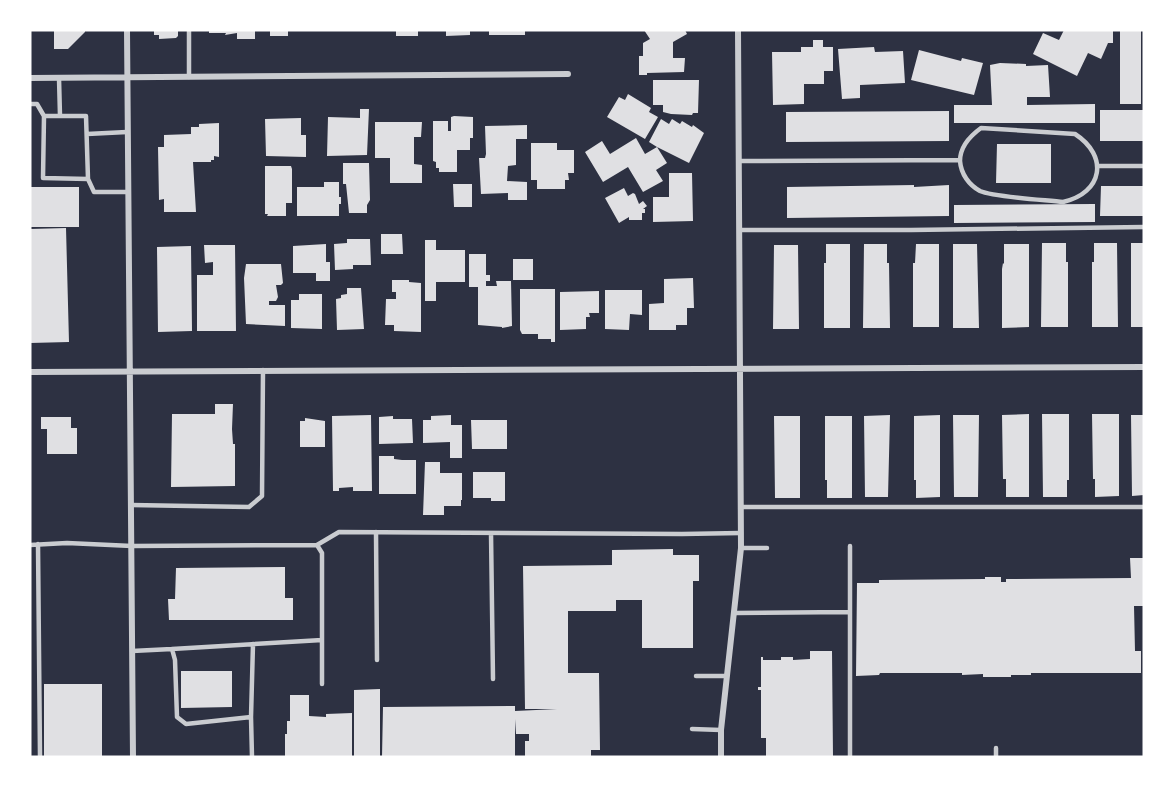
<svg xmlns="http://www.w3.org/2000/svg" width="1174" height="787" font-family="'Asap Condensed',sans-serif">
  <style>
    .building { fill: #e0e0e3 }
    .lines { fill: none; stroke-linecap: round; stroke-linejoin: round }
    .service { stroke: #caccd0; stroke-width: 4.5 }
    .minor { stroke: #caccd0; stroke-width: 6 }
  </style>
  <rect width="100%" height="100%" fill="#2d3142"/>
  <path class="building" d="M54,30H85V32L68,49H54Z
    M154,30H178V36L176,38L159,39V35H154Z
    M209,30H255V39H237V33L225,35L226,33H209Z
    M270,30H288V36H270Z
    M396,30H418V36H396Z
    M446,30H470V35L446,36Z
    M489,30H525V35H489Z
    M644,30H685L687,34L673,42V58H685L684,72L647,73V75H639V56H643V43L650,39Z
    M1064,30H1113V43H1108L1101,59L1088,53L1077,76L1033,54L1043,33L1059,40Z
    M1120,30H1141V104H1120Z
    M813,40H823V47H833V71H824V84H804V104L773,105L772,52H801V47H813Z
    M874,47L875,52L903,51L905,83L860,85V98L842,99L838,49Z
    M919,50L961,61L962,58L983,63L974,95L911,80Z
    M1000,63L1026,64V66L1048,65L1050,97H1027V105L1095,104V123H954V105H992L990,65Z
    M653,80H699L698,113H693L692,115L671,114L663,112V105H653Z
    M628,94L651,108L649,112L658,117L645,139L607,117L619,97L625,100Z
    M360,109H369L367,155L327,156L328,117L360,118Z
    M1100,110H1144V141H1100Z
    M949,111V141L786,142V112Z
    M454,116L473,117V138H470V150H457V172H439V168H436V162L433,161V121H448V131H451V117Z
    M301,118V135H306V157L266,156L265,119Z
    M661,119L669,124L672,119L680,124L682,121L692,127L693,125L704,133L689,163L657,147L667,163L656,170L663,181L643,192L628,167L603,182L585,152L602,141L610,154L636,138L645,154L657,147L649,142Z
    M375,122H422L421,137H414V164L422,165V183H390V158H375Z
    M219,123V157L214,156V160H211V162H193L196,212H164V199L159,200L158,147H164V135L191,134V127H199V124Z
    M527,125V139H516V165L508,166L507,181L527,182V200H508V193L481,194L479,158H485L486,154L485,126Z
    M531,143H557V150H574V173H568L569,180H565V189H537V180H531Z
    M997,144H1051V183H996Z
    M343,163H369L370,200L367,205V213H349L346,184H343Z
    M265,166H291L292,169V203H286V216H267L268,214H265Z
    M669,173H692L693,221L653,222V197H669Z
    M324,182H339V197H341V204H339V216H297V187H324Z
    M453,184H472V207H454Z
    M914,185V187L949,185V216L787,218V187Z
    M1101,186H1144V216H1100Z
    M30,187H79V227H30Z
    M624,188L628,196L633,193L635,194L639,204L643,201L647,206L643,209H645V213H642V220H629V217L619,223L605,198Z
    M1095,204V222L954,223V205Z
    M66,228L69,342L30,343V229Z
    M381,234H402L403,254H381Z
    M347,239H370L371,265H353V269L335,270L334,244L347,243Z
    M425,240H436V250H465V282H436V301H425Z
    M1042,243H1066V262H1068V327H1041Z
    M1094,243H1117L1118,327H1092V262H1094Z
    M1131,243H1144V327H1131Z
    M326,244V262H330V281H316V273H293V246Z
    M826,244H850V328H824V263H826Z
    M864,244H887V263H889L890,328H863Z
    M916,244H939V327H913V263H915Z
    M953,244H977L979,328H953Z
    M1004,244H1029V327L1002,328V269L1003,263L1004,264Z
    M204,245H235L236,331H197V275H213V262L205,263Z
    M774,245H798L799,329H773Z
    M191,246L192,331L158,332L157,247Z
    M469,254H486V275H490V281H486V286H497L496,281H511L512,326L502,328V327L478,325V287H469Z
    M513,259H533V280H513Z
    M246,264H281L283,283L281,285H276L278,297L276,301H269V305H285V326L246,324L244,278Z
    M693,278L694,308H687V325H676V330H649V304L664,303V279Z
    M392,280H409V282L421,283V332L394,331V325H385L386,299H396V292H392Z
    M347,288H361L364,329L337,330L336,299L341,298V295L347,294Z
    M520,289H555V342H551V339H538V334H522L520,330Z
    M605,290H642V315L630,314L629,330L605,329Z
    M599,291V313H589L590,317H586V329L560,330V292Z
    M299,294H322V329L291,328V300H299Z
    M215,404H233L232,429L233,444H235V486L171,487L172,414H215Z
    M1029,414V497H1006V479H1003L1002,415Z
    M1042,414H1069V480H1067V497H1043Z
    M1092,414H1119V496L1095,497V479H1093Z
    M371,415L372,491H353V487L339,488V491H333L332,416Z
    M451,415V425H462V458H450V442L423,443V420H431V416Z
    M890,415L888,497H865L864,416Z
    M940,415V497L916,498V480H914V416Z
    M953,415H979L978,497H954Z
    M1131,415H1144V495L1132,496Z
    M393,416V419H412L413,443L379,444V417Z
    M774,416H800V498H775Z
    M825,416H852V498H827V480H825Z
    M41,417H71V428H77V454H47V429H41Z
    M305,418L325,421V447H300V421H305Z
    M471,420H507V449H472Z
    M379,456H394V459L402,460H416V494H379Z
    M425,462H440V473H462V500H461V506H444V515H423Z
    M473,472H505V501H491V498H473Z
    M673,549V555H699V581H693V648H642V600H616V611H568V673H599L600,750H591V756L588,757H525V741H529V734H516L515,719V757H382L383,707L515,706V711L557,709H525L523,566L612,565V550Z
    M1130,558H1144V606H1134L1135,651H1141V673H1031V675H1011V677H983V674L962,675V673H880L879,675L856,676L857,583H879V580L985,579V577H1001V582H1006V579L1131,578Z
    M285,567V598H293V620H169L168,599H175L176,568Z
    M810,651H832L833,757H766V738H761V690H758V687H761V657H763V660H781V657H793V660L810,659Z
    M181,671H232V707L181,708Z
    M44,684H102V757H44Z
    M380,689V757H354V690Z
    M290,695H309V716L326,717V714L352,713V757H285V734H287V721H290Z"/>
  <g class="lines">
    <path class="service" d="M189,30V77
      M59,78L60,116
      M30,104H37L44,116L43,178L88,179
      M44,116H86L88,179L94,192H127
      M981,128L1075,134C1109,156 1103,193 1063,202C1046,200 993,197 980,191C969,185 961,174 960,161C960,146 970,136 981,128Z
      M87,134L127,132
      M740,161L960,160
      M1098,166H1144
      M741,230H911L1144,227
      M131,505L249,507L262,496L263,370
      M741,507H1144
      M376,532L377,660
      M491,533L493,679
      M38,544L40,757
      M30,545L67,543L132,546L317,545L322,553V684
      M317,545L339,532L682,534L741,533
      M741,548H767
      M735,613L850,612
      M172,649L322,640
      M132,651L172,649L175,660L177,717L186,724L251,717L252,757
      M696,676H727
      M251,717L253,644
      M692,729L721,730
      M850,757V546
      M996,757V748"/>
    <path class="minor" d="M127,30L133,757
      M30,78L568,74
      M30,372L1144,367
      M721,757V730L741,548L738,30"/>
  </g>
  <rect width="1174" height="787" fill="none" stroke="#ffffff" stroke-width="63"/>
</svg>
